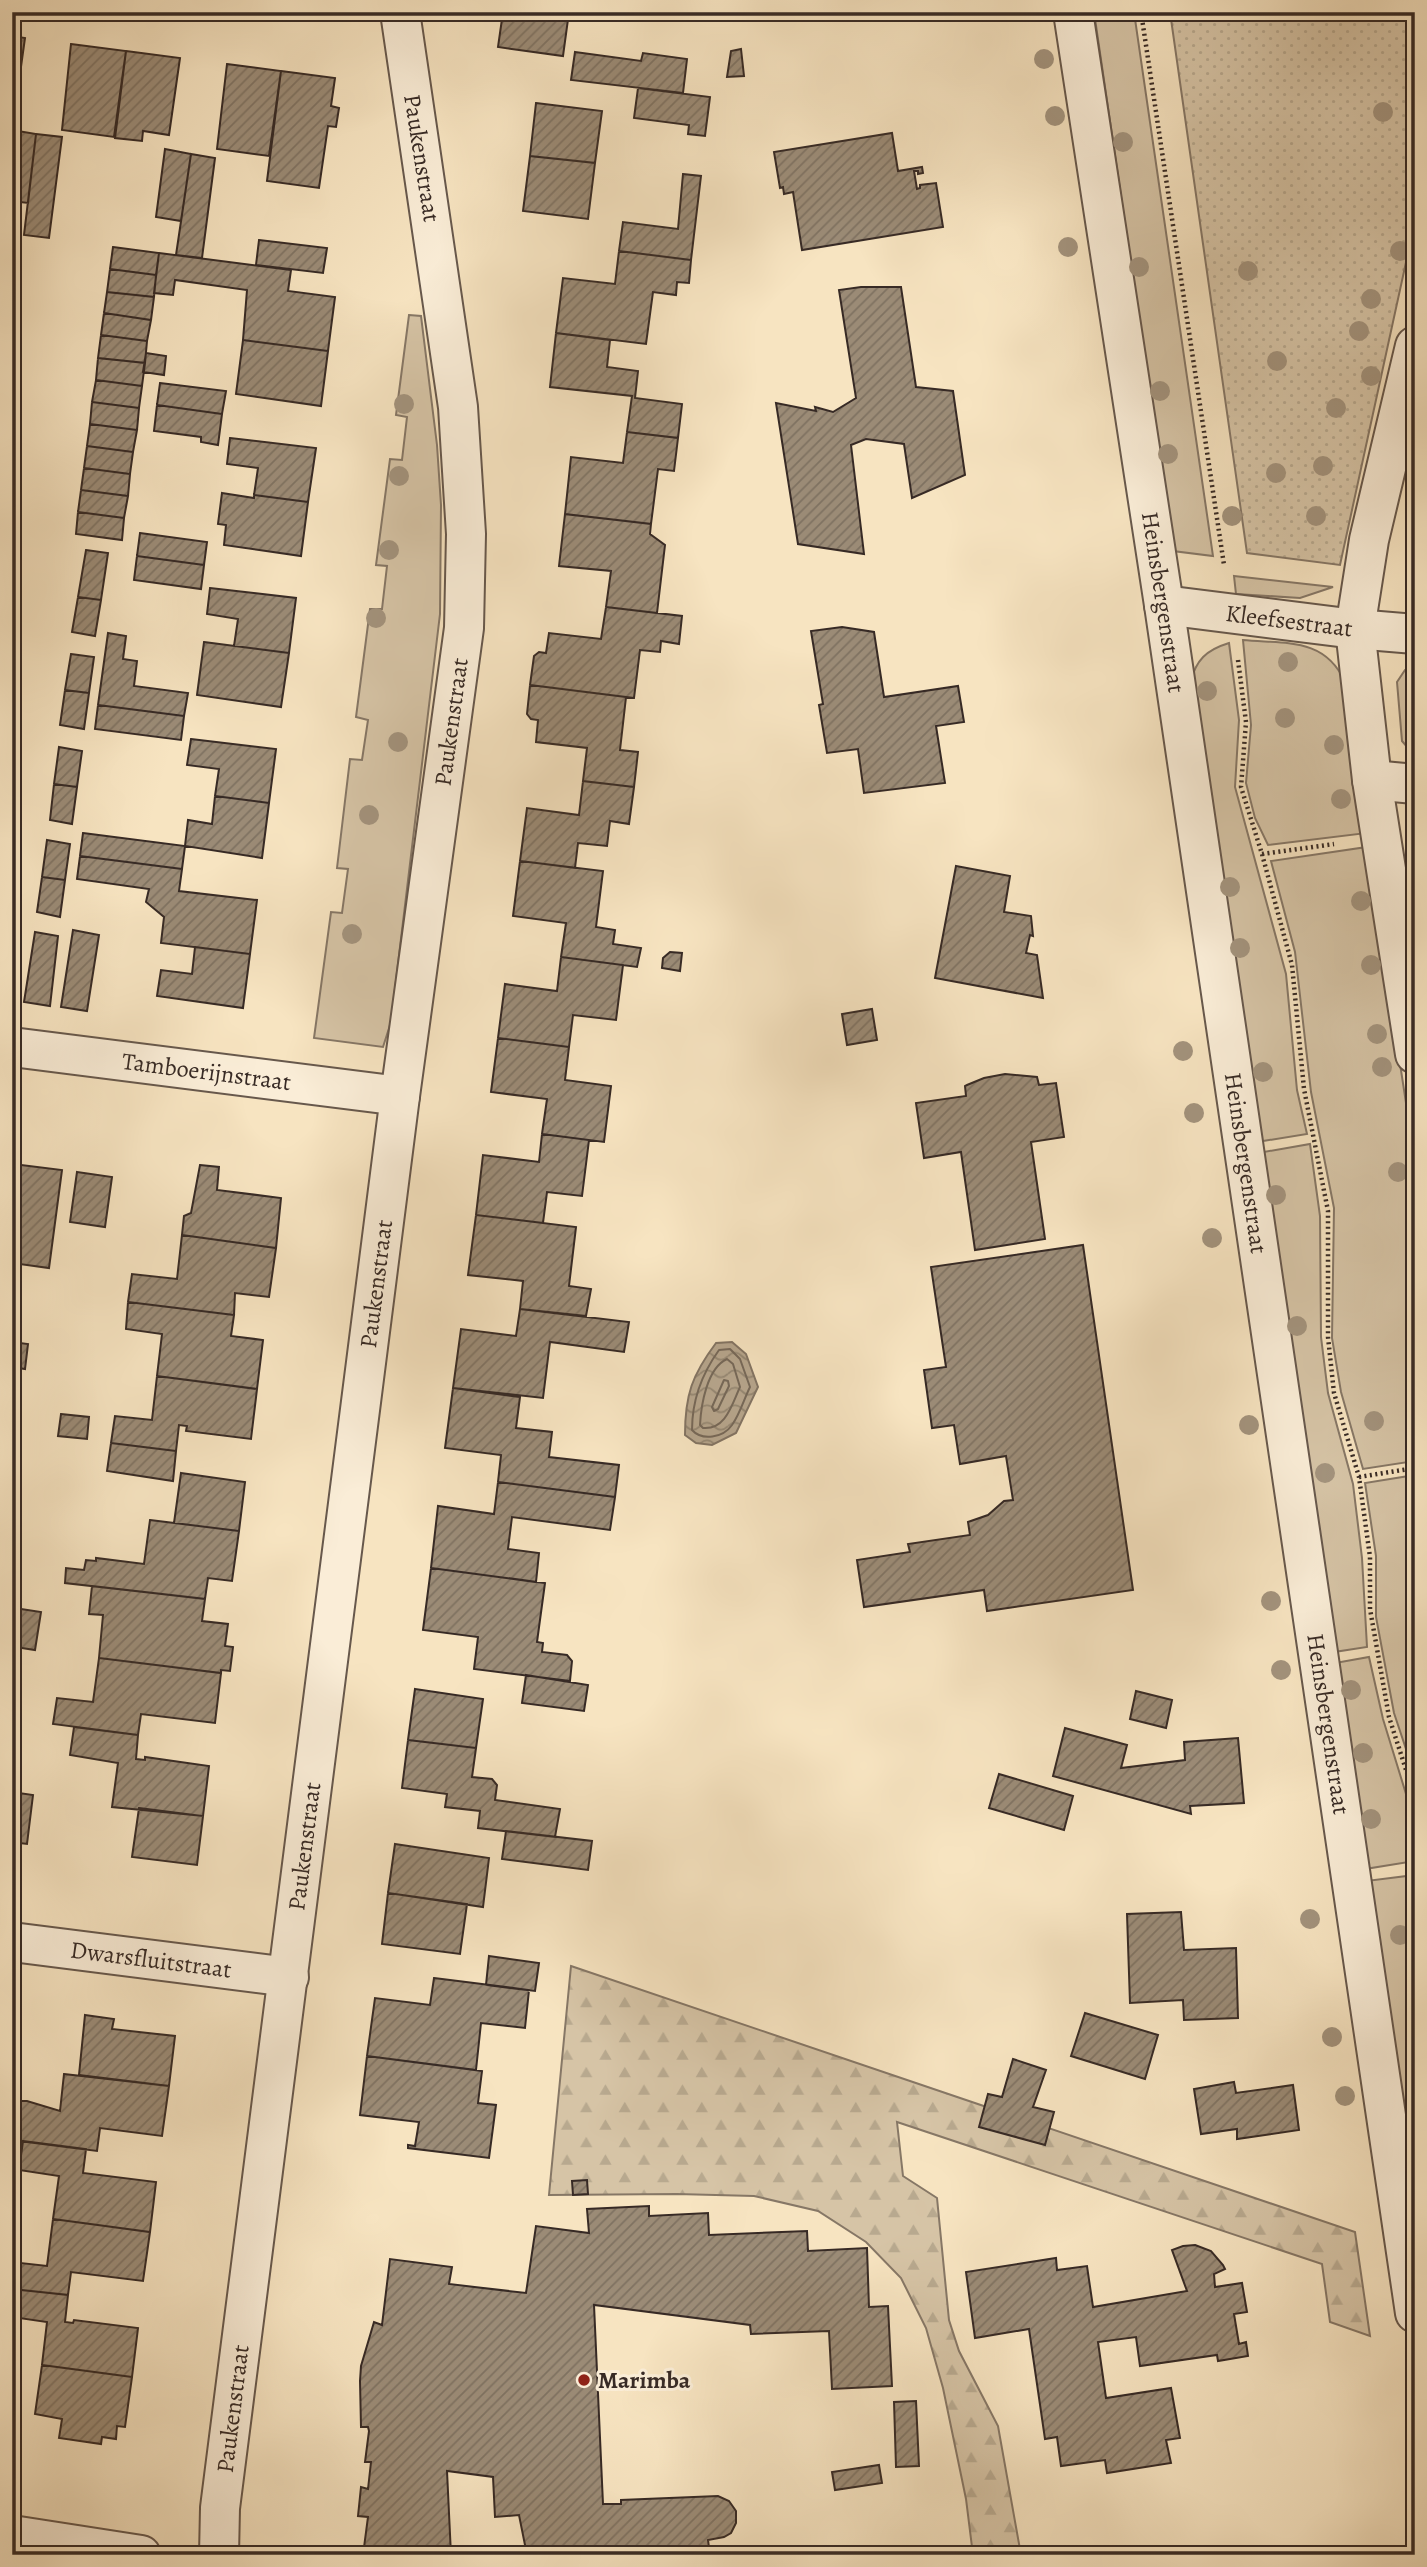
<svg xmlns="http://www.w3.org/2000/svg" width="1427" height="2567" font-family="Alegreya,serif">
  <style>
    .grass { fill: #d6c4a6; stroke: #867766; stroke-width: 2 }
    .forest { fill: url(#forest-firs); stroke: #867766; stroke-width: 2 }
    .park { fill: url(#park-dots); stroke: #867766; stroke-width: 2 }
    .water { fill: url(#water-waves); stroke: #837463; stroke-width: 2 }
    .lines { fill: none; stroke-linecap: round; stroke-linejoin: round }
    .shore { stroke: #766858; stroke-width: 2 }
    .building { fill: url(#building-hatch); stroke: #372a25; stroke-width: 2 }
    .minor-casing { stroke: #67584c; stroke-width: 42 }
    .path { stroke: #372a25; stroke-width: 4.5; stroke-dasharray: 2 3.5; stroke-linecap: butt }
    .minor { stroke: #faedd7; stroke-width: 38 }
    .tree { fill: #a3937d }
    .poi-dot { fill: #8f2418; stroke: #faedd7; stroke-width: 2.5 }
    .labels { text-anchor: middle; stroke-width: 6; stroke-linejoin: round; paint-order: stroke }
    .street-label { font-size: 24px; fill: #372a25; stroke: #faedd7 }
    .poi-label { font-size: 24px; font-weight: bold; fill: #372a25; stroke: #faedd7; text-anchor: start }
  </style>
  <defs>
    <pattern id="forest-firs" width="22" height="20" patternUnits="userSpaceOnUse" patternTransform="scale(1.75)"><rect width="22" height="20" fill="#d6c4a6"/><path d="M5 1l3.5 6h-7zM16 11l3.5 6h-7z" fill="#b8a98f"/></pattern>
    <pattern id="park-dots" width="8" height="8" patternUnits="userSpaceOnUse" patternTransform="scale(1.75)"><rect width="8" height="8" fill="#d6c4a6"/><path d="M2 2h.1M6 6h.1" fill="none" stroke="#b8a98f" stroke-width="1.8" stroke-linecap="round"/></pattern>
    <pattern id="water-waves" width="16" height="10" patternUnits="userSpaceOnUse" patternTransform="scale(1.75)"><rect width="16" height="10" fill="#b6a58c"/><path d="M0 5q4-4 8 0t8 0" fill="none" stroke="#958772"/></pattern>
    <pattern id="building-hatch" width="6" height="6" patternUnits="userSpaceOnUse" patternTransform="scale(1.75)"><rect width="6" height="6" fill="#9b8b76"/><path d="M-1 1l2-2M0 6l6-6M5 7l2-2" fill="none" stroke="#7f7261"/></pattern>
  </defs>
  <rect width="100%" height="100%" fill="#f7e4c1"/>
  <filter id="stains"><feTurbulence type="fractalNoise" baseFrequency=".00286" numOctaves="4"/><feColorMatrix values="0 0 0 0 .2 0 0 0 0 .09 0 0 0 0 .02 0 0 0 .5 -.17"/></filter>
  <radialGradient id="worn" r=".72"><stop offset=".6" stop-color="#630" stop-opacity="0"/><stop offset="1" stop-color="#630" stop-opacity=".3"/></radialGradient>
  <path class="grass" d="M1094,12H1134L1213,556L1173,551Z
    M409,315L421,316L437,445L441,505L440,614L391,1022L383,1047L314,1038L331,912L342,913L348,869L337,868L350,759L362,760L368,720L356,717L370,609H382L387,566L376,565L390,459L402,460L407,417L396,415Z
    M1234,576L1333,587L1300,598L1236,594Z
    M1243,640C1285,644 1325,637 1345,682L1367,833L1268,845L1255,818L1246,783L1251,725Z
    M1229,643L1239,720L1235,787L1286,974L1297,1090L1307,1134L1257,1142L1190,683C1196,660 1206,650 1229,643Z
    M1415,665V756L1402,741L1397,682L1405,670Z
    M1367,847L1415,1162V1461L1363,1469L1341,1392L1332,1338L1334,1208L1311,1092L1295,952L1271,861Z
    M1310,1144L1320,1216L1321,1337L1328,1393L1353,1484L1362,1558L1367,1647L1334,1652L1258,1153Z
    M1415,1475V1776L1394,1713L1376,1617V1556L1365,1483Z
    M1369,1657L1383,1719L1414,1820L1415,1861L1365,1869L1335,1663Z
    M1415,1875V2131L1403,2133L1366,1881Z"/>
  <path class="forest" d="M571,1966L1355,2232L1370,2336L1330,2322L1322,2264L897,2122L903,2176L937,2198L949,2320L959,2351L998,2426L1021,2555H973L966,2499L943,2388L926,2328L901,2278L866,2242L818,2211L754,2196L677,2194L549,2195Z"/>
  <path class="park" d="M1170,12H1415V221L1340,565L1247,553Z"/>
  <path class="water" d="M732,1342L746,1354L758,1387L736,1433L712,1445L696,1443L685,1435C685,1395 692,1375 716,1343Z"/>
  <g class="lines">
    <path class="shore" d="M730,1349L740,1359L750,1387C744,1399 740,1414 732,1425C723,1438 702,1441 692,1430C692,1400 701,1375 719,1350Z
      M727,1359L733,1364L740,1387C732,1404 726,1430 703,1428L700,1425C701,1405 707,1368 727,1359Z
      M724,1380L728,1381L729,1386L718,1409L714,1411L712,1407Z"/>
  </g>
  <path class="building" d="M503,12H569L563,56L498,47Z
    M12,36L25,38L13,124H12Z
    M71,44L126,51L114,137L62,130Z
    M741,49L744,76L727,77L731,51Z
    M126,51L180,58L169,135L143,131L142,141L115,138Z
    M575,52L641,61L643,53L687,59L683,93L571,80Z
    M227,64L281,71L269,156L217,149Z
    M281,71L335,78L331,106L339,108L336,127L328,126L319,188L267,181Z
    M638,88L710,97L705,136L688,134L689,125L634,118Z
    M536,103L602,111L595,163L530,156Z
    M12,130L36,134L28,203L12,201Z
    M892,133L898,171L922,167L923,173L918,174V171H914L917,189L920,188V185L936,183L943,227L802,250L793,192L784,194L783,187L780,188L774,152Z
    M36,134L62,137L49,238L24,235Z
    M165,149L191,154L181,221L156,217Z
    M191,154L215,158L202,258L176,255Z
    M530,156L595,163L588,219L523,211Z
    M683,174L701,176L691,260L619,251L623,222L678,229Z
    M259,240L327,248L323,273L256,265Z
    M113,247L159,253L156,275L110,269Z
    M619,251L691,260L689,283L677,282L676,295L653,292L646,344L556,333L563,278L615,284Z
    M159,253L291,270L288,291L335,297L328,351L243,340L247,290L175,280L173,295L154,293Z
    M110,269L156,275L154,297L107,292Z
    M861,287H901L916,387L953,391L965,475L912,498L904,444L866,439L851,445L864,554L798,544L776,403L816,411L815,407L833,412L856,398L839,290Z
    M107,292L154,297L151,320L104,313Z
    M104,313L151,320L147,341L101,335Z
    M556,333L610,340L607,367L638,371L635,398L682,404L678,438L627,432L632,396L550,387Z
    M101,335L147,341L145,363L98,358Z
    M243,340L328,351L321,406L236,394Z
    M146,353L166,356L164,375L143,372Z
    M98,358L145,363L142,386L96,380Z
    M96,380L142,386L139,408L92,402Z
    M160,383L226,391L222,414L157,405Z
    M92,402L139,408L137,430L90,424Z
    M157,405L222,414L218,445L201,442V437L154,431Z
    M90,424L137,430L133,452L87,446Z
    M627,432L678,438L674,471L658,469L651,524L565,514L571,457L623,463Z
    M230,438L316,448L308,502L254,495L258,468L227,464Z
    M87,446L133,452L130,474L84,468Z
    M84,468L130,474L128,496L81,490Z
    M81,490L128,496L124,518L78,512Z
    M222,493L254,498V495L308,502L301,556L224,545L226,525L218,524Z
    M78,512L124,518L122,540L76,534Z
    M565,514L651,524L650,534L665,545L657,613L606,607L611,571L559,566Z
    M140,533L207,542L204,565L137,556Z
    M86,550L108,553L101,600L78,597Z
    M137,556L204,565L201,589L134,580Z
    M210,588L296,598L289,653L234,646L238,619L207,614Z
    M78,597L101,600L95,636L72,632Z
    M606,607L682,616L679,644L661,641L660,652L640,650L634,698L530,685L534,656L539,652L546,653L549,633L601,639Z
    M842,627L874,632L884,697L958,686L964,722L936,726L945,783L864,793L858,749L827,753L819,705L823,704L811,631Z
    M108,633L126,636L123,659L137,661L134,686L188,693L184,716L98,705Z
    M204,642L289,653L281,707L197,695Z
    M71,654L94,657L89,693L65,690Z
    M530,685L626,697L620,750L638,752L634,787L583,781L587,748L536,742L538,720L531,719L527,714Z
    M65,690L89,693L84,729L60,725Z
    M98,705L184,716L181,740L95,729Z
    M191,739L276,749L269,803L215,796L219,769L187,765Z
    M59,747L82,751L77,787L54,784Z
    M583,781L634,787L629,824L610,821L607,846L578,843L575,868L520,861L527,808L579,815Z
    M54,784L77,787L72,824L50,820Z
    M215,796L269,803L262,858L185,846L188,820L212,824Z
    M83,833L185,846L182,869L80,856Z
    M47,840L70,844L65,880L42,877Z
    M80,856L182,869L179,891L257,900L250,954L161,943L164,917L146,902L149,889L77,879Z
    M520,861L603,871L596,927L615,930L613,944L641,948L637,967L561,957L566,923L513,916Z
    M956,866L1010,876L1004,912L1031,916L1033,936L1030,935L1026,953L1037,955L1043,998L935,978Z
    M42,877L65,880L60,917L37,912Z
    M73,930L99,935L87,1011L61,1007Z
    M35,932L58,936L50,1006L24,1002Z
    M195,947L250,954L243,1008L157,996L161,970L192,974Z
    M670,952L682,953L680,971L662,968L663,958Z
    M561,957L623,965L616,1020L573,1015L569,1047L498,1038L505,984L557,991Z
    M872,1009L877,1040L847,1045L842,1014Z
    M498,1038L569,1047L565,1080L611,1086L604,1142L542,1134L547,1099L491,1092Z
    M1005,1074L1037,1077L1039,1085L1056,1083L1064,1137L1031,1142L1045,1239L975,1250L961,1152L924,1158L916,1103L966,1096L965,1086L967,1085L984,1078Z
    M542,1134L589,1140L582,1196L547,1192L543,1223L476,1215L483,1155L539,1162Z
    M13,1164L62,1170L49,1268L12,1263Z
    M200,1165L219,1167L217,1190L281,1198L276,1248L182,1235L184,1216L191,1213Z
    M77,1172L112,1177L105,1227L70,1222Z
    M476,1215L576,1227L569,1286L591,1289L586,1316L520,1309L523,1281L468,1275Z
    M182,1235L276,1248L269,1297L235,1293L234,1315L128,1302L132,1274L177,1279Z
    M1083,1245L1133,1590L987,1611L984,1590L864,1607L857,1560L910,1552L908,1544L970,1535L968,1522L988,1515L1004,1501L1013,1500L1006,1456L960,1464L954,1425L932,1428L924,1370L946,1367L931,1267Z
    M128,1302L234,1315L231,1336L263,1340L257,1389L157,1376L162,1334L126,1329Z
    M520,1309L629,1322L624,1352L550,1342L543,1398L453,1388L461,1329L516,1336Z
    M12,1342L28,1344L25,1369L12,1367Z
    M157,1376L257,1389L251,1439L186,1431L187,1426L179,1425L176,1451L111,1443L115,1416L152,1420Z
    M453,1388L520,1397L516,1428L552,1432L549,1457L619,1465L615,1497L498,1482L501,1455L445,1448Z
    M61,1414L89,1417L87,1439L58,1436Z
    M111,1443L176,1451L173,1481L107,1471Z
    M181,1473L245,1482L239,1531L174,1523Z
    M498,1482L615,1497L610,1530L512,1517L508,1549L539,1553L536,1582L431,1568L438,1506L494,1514Z
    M150,1520L239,1531L232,1581L208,1578L205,1599L65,1583L66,1568L84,1570L86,1560L96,1561V1558L144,1564Z
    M431,1568L545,1583L537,1642L543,1643L542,1652L567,1655L572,1661L570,1681L474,1669L478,1637L423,1630Z
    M92,1586L205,1599L202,1621L228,1624L225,1646L233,1647L230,1671L221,1670V1673L99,1658L103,1615L89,1614Z
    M21,1609L41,1612L35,1650L15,1647Z
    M99,1658L221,1673L215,1723L141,1714L138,1735L53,1724L57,1698L93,1702Z
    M526,1675L588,1685L584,1711L522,1703Z
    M415,1689L483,1699L476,1748L408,1740Z
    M1136,1691L1172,1700L1166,1728L1130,1719Z
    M74,1727L138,1735L136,1759L145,1760V1757L209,1766L203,1816L112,1807L118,1763L70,1755Z
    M1065,1728L1127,1745L1121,1768L1185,1760L1184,1742L1238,1738L1244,1803L1190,1806L1191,1814L1053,1776Z
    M408,1740L476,1748L472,1777L492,1779L497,1785L495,1800L560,1809L555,1837L478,1828L480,1811L445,1807L447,1794L402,1788Z
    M999,1774L1073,1796L1064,1830L989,1808Z
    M12,1792L33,1795L27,1844L12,1842Z
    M139,1808L203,1816L197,1865L132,1857Z
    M506,1831L592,1841L588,1870L502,1859Z
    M395,1844L489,1858L483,1907L388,1893Z
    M388,1893L467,1904L460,1954L382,1944Z
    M1181,1912L1184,1950L1236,1948L1238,2018L1184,2020L1183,2000L1130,2003L1127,1914Z
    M489,1956L539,1963L535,1991L486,1985Z
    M434,1978L529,1990L525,2028L481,2023L476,2070L367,2056L375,1998L430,2005Z
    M1085,2013L1158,2035L1145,2079L1071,2056Z
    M85,2015L114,2019L112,2029L175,2036L169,2086L79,2075Z
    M367,2056L482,2071L478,2103L496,2105L489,2158L408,2148V2145L415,2146L419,2122L360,2115Z
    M1013,2059L1046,2070L1033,2107L1054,2112L1045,2145L979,2127L988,2094L1002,2097Z
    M64,2074L169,2086L162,2136L100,2128L97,2151L12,2140V2101H27L60,2111Z
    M1234,2082L1236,2093L1293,2085L1299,2130L1237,2139V2129L1201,2134L1194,2089Z
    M23,2141L86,2149L83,2173L156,2182L150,2232L53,2219L59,2176L19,2170Z
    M587,2180L588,2194L573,2195L572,2181Z
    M649,2206V2216L708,2213L709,2235L807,2231L808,2251L867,2248L869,2307L888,2306L892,2386L832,2389L829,2331L751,2334L750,2325L594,2305L603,2504H621V2500L718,2496L729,2501L736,2511V2523L731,2533L724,2537L708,2540L710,2555H527L519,2515L495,2517L493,2477L447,2471L451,2555H363L368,2517L358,2516L361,2487L368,2489L371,2462H365L369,2431L368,2427H361L360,2381L361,2366L374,2322L382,2325L390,2259L452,2267L449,2284L526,2293L536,2226L589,2233L587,2209Z
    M53,2219L150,2232L143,2281L71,2272L68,2295L12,2289V2262L47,2266Z
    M1195,2245L1211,2251L1223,2265L1225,2269L1214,2274L1215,2287L1242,2283L1247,2312L1234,2314L1239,2344L1246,2342L1248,2356L1218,2361L1217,2355L1140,2366L1136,2337L1098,2342L1106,2398L1171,2388L1180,2438L1166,2440L1171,2463L1107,2473L1105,2460L1061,2466L1057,2437L1045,2439L1029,2329L975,2338L966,2272L1056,2258L1057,2270L1087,2266L1093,2307L1187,2291L1172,2250L1183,2246Z
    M12,2289L68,2295L65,2322L73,2323L74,2320L138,2328L132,2377L42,2365L47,2322L12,2317Z
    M42,2365L132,2377L125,2427L117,2426L116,2439L102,2437L101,2444L59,2438L62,2419L35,2414Z
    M916,2401L919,2466L896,2467L894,2402Z
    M879,2465L882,2483L835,2490L832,2472Z"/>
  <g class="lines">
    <defs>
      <g id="minor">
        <path id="s1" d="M1073,12L1164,605L1415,2313"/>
        <path d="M1415,346L1369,540L1355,629L1372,780L1415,1054"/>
        <path id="s2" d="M1164,605L1355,629L1415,634"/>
        <path d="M1372,780L1415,784"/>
        <path id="s3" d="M12,1047L400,1096"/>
        <path id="s4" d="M12,1942L289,1977"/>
        <path d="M12,2535L141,2555"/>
        <path id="s5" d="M219,2555L220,2508L400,1096L464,628L466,534L458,407L400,12"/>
      </g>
    </defs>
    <use href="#minor" class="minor-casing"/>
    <path class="path" d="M1141,12L1224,565
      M1238,660L1246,722L1241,787L1262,854L1292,965L1304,1089L1328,1211V1337L1334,1393L1359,1477L1370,1557V1609L1389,1717L1415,1798
      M1262,854L1334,844
      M1359,1477L1415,1468"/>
    <use href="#minor" class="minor"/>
  </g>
  <g class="tree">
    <circle cx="1044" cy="59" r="10"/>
    <circle cx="1383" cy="112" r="10"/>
    <circle cx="1055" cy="116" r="10"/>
    <circle cx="1123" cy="142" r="10"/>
    <circle cx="1068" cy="247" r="10"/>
    <circle cx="1400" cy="251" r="10"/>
    <circle cx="1139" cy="267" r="10"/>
    <circle cx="1248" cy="271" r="10"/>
    <circle cx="1371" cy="299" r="10"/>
    <circle cx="1359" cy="331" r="10"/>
    <circle cx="1277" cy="361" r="10"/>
    <circle cx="1371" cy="376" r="10"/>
    <circle cx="1160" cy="391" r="10"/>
    <circle cx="404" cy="404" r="10"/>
    <circle cx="1336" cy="408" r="10"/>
    <circle cx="1168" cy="454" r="10"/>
    <circle cx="1323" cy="466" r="10"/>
    <circle cx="1276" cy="473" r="10"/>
    <circle cx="399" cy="476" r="10"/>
    <circle cx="1232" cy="516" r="10"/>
    <circle cx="1316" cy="516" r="10"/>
    <circle cx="389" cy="550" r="10"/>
    <circle cx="376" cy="618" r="10"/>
    <circle cx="1288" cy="662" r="10"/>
    <circle cx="1207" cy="691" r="10"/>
    <circle cx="1285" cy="718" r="10"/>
    <circle cx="398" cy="742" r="10"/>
    <circle cx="1334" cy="745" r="10"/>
    <circle cx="1341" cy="799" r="10"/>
    <circle cx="369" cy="815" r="10"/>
    <circle cx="1230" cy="887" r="10"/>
    <circle cx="1361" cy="901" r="10"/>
    <circle cx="352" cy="934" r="10"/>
    <circle cx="1240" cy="948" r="10"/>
    <circle cx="1371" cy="965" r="10"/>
    <circle cx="1377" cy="1034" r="10"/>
    <circle cx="1183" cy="1051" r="10"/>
    <circle cx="1382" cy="1067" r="10"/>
    <circle cx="1263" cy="1072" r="10"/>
    <circle cx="1194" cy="1113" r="10"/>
    <circle cx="1398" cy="1172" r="10"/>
    <circle cx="1276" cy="1195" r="10"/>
    <circle cx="1212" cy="1238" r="10"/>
    <circle cx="1297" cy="1326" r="10"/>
    <circle cx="1374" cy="1421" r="10"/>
    <circle cx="1249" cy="1425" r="10"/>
    <circle cx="1325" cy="1473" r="10"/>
    <circle cx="1271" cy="1601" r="10"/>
    <circle cx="1281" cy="1670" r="10"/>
    <circle cx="1351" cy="1690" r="10"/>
    <circle cx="1363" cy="1753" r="10"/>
    <circle cx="1371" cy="1819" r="10"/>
    <circle cx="1310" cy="1919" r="10"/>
    <circle cx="1400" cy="1935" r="10"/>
    <circle cx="1332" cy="2037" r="10"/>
    <circle cx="1345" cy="2096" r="10"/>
  </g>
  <circle class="poi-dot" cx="584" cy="2380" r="7"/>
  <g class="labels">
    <g class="street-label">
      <text transform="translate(422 158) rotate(81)" y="8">Paukenstraat</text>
      <text dy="8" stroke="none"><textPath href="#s1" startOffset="597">Heinsbergenstraat</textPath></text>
      <text dy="8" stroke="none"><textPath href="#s2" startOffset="126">Kleefsestraat</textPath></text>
      <text dy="8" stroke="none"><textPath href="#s5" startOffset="1848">Paukenstraat</textPath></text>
      <text dy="8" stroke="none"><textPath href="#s3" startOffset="196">Tamboerijnstraat</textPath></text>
      <text dy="8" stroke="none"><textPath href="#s1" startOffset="1164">Heinsbergenstraat</textPath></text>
      <text dy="8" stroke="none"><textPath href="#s5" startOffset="1281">Paukenstraat</textPath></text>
      <text dy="8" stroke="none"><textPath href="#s1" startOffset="1731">Heinsbergenstraat</textPath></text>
      <text dy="8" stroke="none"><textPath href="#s5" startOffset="714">Paukenstraat</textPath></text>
      <text dy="8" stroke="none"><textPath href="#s4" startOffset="140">Dwarsfluitstraat</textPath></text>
      <text dy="8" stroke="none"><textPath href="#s5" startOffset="147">Paukenstraat</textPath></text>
    </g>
    <g class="poi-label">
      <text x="598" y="2388">Marimba</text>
    </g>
  </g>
  <rect width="1427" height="2567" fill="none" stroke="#f7e4c1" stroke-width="42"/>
  <rect x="14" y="14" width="1399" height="2539" fill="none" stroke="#372a25" stroke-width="3.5"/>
  <rect x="21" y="21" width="1385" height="2525" fill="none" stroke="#372a25" stroke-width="2"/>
  <rect width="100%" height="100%" filter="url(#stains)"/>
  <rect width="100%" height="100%" fill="url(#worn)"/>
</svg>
